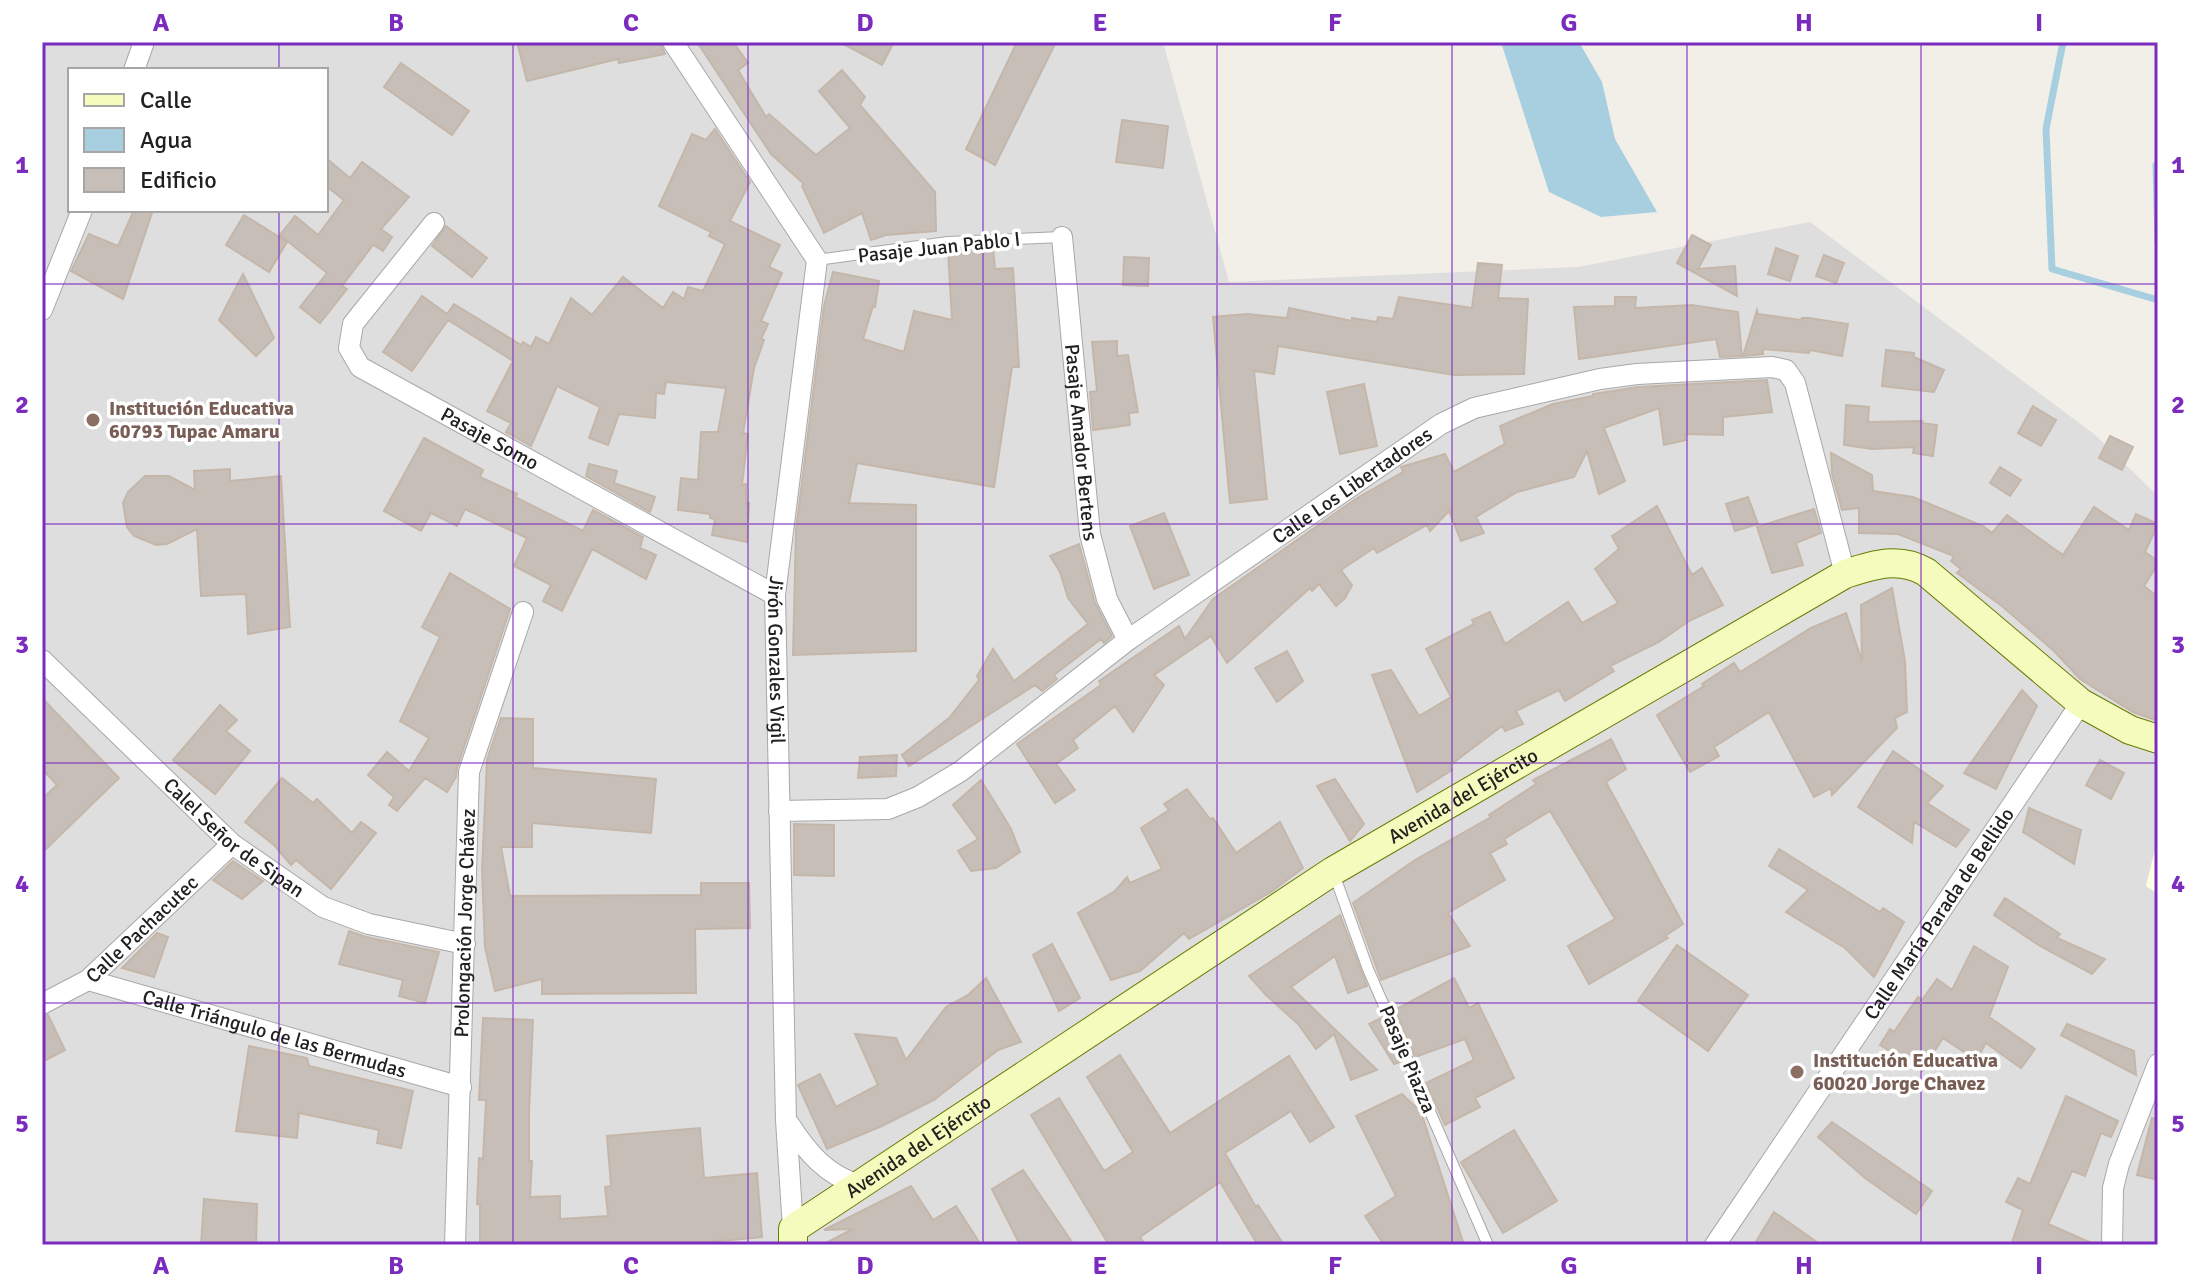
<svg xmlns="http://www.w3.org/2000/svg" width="2200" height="1287" font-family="Signika,sans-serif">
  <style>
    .residential { fill: #dfdede; fill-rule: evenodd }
    .education { fill: #fdffe3 }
    .water { fill: #a8cfe0 }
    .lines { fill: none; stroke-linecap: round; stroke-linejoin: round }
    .stream { stroke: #a8cfe0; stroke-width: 7 }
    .building { fill: #c7beb7; stroke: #c4b7aa; stroke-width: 2 }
    .service-casing { stroke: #a8a8a8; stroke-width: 12 }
    .minor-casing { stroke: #a8a8a8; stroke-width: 22 }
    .secondary-casing { stroke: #687e03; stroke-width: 30 }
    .service { stroke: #fff; stroke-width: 10 }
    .minor { stroke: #fff; stroke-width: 20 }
    .secondary { stroke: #f4fbbc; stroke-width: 28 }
    .grid { fill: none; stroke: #7b2cbf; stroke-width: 2; stroke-opacity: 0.55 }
    .education-dot { fill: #8d6e63; stroke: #fff; stroke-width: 3 }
    .labels { text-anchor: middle; stroke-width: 7; stroke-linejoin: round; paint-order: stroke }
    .street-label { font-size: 20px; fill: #212121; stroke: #fff }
    .education-label { font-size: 20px; font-weight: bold; fill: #785e54; stroke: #fff; text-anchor: start }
    .neatline { fill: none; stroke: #7b2cbf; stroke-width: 3 }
    .grid-label { font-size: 26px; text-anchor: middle; font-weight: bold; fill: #7b2cbf }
  </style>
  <rect width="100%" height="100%" fill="#f2efe8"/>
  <path class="residential" d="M42,42H1163L1229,282L1578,267L1810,222L2094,434L2158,496V1245H42ZM70,70H326V210H70Z"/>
  <path class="education" d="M2158,837V894L2146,886Z"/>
  <path class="water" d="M1501,42H1579L1602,82L1615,139L1657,212L1601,217L1549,192Z"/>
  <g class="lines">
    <path class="stream" d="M2063,42L2046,129L2052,269L2158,300
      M2158,163L2156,165L2158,242"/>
  </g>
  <path class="building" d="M517,42H660L665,54L619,63L618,59L527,81Z
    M697,42H733L748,63L738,70L766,117L769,114L816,155L850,128L819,91L842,70L865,97L860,105L935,192L936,231L886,235L871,240L862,213L824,233L802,186L804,184L771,154Z
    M840,42H894L882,65Z
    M1017,42H1056L995,165L966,149Z
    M401,63L469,111L452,135L384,87Z
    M1122,120L1168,126L1163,168L1116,162Z
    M715,129L750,182L730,221L780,245L769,267L782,273L761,321L768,324L761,339L764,340L754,368L743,433L748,434L742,485L746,484V503H749L747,542L712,535L715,519L710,518V514L678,510L681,478L698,480L701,432H718L726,388L666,382L664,394L656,393L655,418L619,414L608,445L589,438L600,407L557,386L531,446L506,432L511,423L487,411L513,361L448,320L412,371L383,352L422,296L447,314L454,304L521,345L523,342L531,347L536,337L549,344L571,298L592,315L623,277L663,308L673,292L684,299L688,287L703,291L725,244L709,236L711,232L659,206L692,134L706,140Z
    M326,158L350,178L362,162L409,197L381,229L392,237L383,251L373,245L342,286L347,289L320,323L300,307L327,273L280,235L295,216L318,235L344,200L326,186Z
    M134,210H153L123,299L71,271L89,234L118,246Z
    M244,215L287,242L269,272L226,245Z
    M446,226L487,258L472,277L432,246Z
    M1692,235L1711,245L1698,269L1735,266L1737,296L1677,263Z
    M993,248L995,269L1013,268L1019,367H1012L994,487L857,463L849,503L916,505V651L793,655L796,530L824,306L833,272L879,281L875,307L873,306L863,339L904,352L914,311L952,320L948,250Z
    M1776,248L1798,256L1790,281L1768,274Z
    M1824,255L1844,263L1836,283L1816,276Z
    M1124,257L1149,258L1148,286L1123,285Z
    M1478,263L1502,265L1498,298L1528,299L1524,374L1454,375L1278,346L1274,374L1254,371L1267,499L1230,503L1213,317L1247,314L1287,318L1289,308L1352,321V318L1377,322L1378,317L1393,319L1399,297L1472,308Z
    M243,274L274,338L256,356L219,320Z
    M1615,297H1636L1635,308L1692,305L1738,312L1742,356L1720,357L1716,339L1579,359L1574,307L1615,306Z
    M1757,310L1758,314L1801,320L1802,318H1809L1848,324L1842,356L1810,350L1809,353L1763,349V354L1743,356Z
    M1117,341V356L1128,355L1138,412L1129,413L1130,425L1093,430L1090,392L1097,391L1092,342Z
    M1886,350L1914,353V357L1944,370L1934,392L1882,386Z
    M1767,380L1772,412L1723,417V435L1685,434L1686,440L1664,445L1659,408L1604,428L1625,481L1599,494L1587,451L1574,477L1517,492L1476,517L1484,533L1461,541L1449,511L1430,531L1427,525L1377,553L1374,548L1341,570L1352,585L1345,598L1336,606L1319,584L1312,591L1310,588L1227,663L1211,636L1154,675L1164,685L1133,732L1115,706L1073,740L1078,748L1056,764L1075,790L1055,803L1017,744L1101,685L1099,681L1179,626L1185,639L1213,599L1357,498L1403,472L1401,467L1445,454L1454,472L1505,444L1500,426L1553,404L1593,396V394L1638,387Z
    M1364,384L1377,446L1340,454L1327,392Z
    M1846,405L1869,407L1868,422L1922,421L1921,423L1937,425L1933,456L1913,453L1914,447L1872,449L1844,445Z
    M2033,406L2056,420L2041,446L2018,433Z
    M2110,436L2133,447L2122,470L2099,458Z
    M424,438L483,470L480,477L517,494L515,497L583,531L593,510L643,537L640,548L656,555L646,579L592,549L562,611L543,601L551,585L514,566L527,538L465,509L457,526L431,513L421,531L384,511Z
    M1831,453L1872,475L1873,491L1913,497L1983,526L1992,533L2007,515L2063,555L2094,507L2129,530L2136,514L2158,524L2145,552L2158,561V564L2144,586L2158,597V721L2133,712L2080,679L2054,651L2003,607L1957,573L1961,569L1951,561L1954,556L1898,534L1859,533V508L1842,510L1832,474Z
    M589,464L617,471L614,483L655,497L650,512L586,476Z
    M2000,467L2021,480L2010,496L1990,483Z
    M230,469V481L281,476L290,627L248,634L246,594L201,596L197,529L167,544L156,545L134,536L127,527L123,503L128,492L145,476H169L195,490L194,471Z
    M1748,497L1758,524L1735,531L1726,504Z
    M1657,506L1692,575L1702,568L1723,605L1689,621L1659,642L1610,666L1614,671L1565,701L1559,690L1516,711L1523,724L1505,731L1502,726L1449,766L1452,770L1417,792L1372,675L1391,670L1419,716L1451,697L1426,649L1474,624L1472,620L1490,612L1505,644L1568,602L1582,623L1618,603L1595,569L1619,549L1612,536Z
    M1814,509L1821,533L1796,543L1803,565L1772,573L1757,527Z
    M1164,513L1189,575L1154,589L1130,526Z
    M1079,544L1095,603L1112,636L1104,643L1101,639L1054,675L1057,679L1042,691L1035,685L909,766L902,755L949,718L979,680L977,676L993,649L1014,681L1088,624L1068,598L1060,572L1050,556Z
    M450,573L510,609L457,768L456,777L447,792L425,778L397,811L389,805L394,797L368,775L387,752L409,771L429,738L400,721L440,637L422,627Z
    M1892,588L1905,661L1907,712L1895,718L1897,728L1832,795L1831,788L1814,797L1769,712L1714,747L1719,756L1690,772L1657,715L1704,686L1702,684L1734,663L1740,672L1811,628L1846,613L1862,661L1861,605Z
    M1287,651L1303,681L1277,702L1255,668Z
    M2022,690L2037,706L1996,789L1964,773Z
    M42,698L119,778L42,853V799L57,785L42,769Z
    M220,705L237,720L226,731L250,751L215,794L173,760Z
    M501,718L533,719V768L656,779L651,833L532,823V847H501L510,896L701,895V883H749L750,928L695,929L696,993L542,994V979L495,991L485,947L482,870L487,760Z
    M1611,739L1626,769L1606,782L1683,924L1665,936L1668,938L1589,984L1568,946L1615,919L1550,811L1504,839L1507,844L1490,853L1505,880L1448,913L1470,946L1381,980L1353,903L1415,860L1491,817L1489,815L1536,784L1533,780Z
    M1893,751L1943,786L1927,803L1969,830L1956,847L1914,822L1912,843L1858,807Z
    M897,755L896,776L858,778L860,757Z
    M2100,760L2124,773L2111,799L2086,785Z
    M282,778L313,803L317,799L352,833L361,822L376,833L331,889L296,860L291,865L274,845L245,822Z
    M1335,779L1364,824L1350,841L1317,786Z
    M981,780L1011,829L1020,852L996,868L971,871L958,851L978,839L953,805Z
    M1187,789L1210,819L1213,818L1236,853L1280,822L1303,868L1271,892L1189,939L1184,933L1140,971L1111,980L1078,913L1115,891L1127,877L1130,883L1162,869L1141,828L1169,810L1164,804Z
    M2029,808L2081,830L2074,864L2023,832Z
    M794,824L834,825V876L794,875Z
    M1779,849L1880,912L1883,908L1904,922L1874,977L1845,948L1786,912L1808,890L1769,866Z
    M233,861L263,881L242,899L213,880Z
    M2005,898L2060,934L2057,938L2105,959L2092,974L2040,946L1994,915Z
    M1340,915L1367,986L1348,993L1335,956L1291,987L1377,1070L1351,1080L1334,1034L1316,1049L1298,1024L1266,995L1249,976Z
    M349,931L366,937L439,952L425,1003L399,996L403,980L339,964Z
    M157,933L168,937L154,977L122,968Z
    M1052,944L1080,998L1059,1011L1033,955Z
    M1677,945L1748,995L1708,1051L1638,1001Z
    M1974,946L2008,967L1989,1017L2035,1049L2021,1068L1986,1043L1976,1060L1943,1038L1922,1071L1880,1045L1890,1029L1894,1032L1918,997L1922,1000L1937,979L1952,990Z
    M986,978L1021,1042L998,1050L934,1100L882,1126L827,1149L798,1085L820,1074L836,1107L878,1085L855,1034L896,1038L906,1060L946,1007L968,995Z
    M1454,978L1469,1008L1478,1003L1514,1078L1475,1098L1480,1107L1445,1125L1426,1083L1474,1060L1465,1039L1415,1057L1395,1010Z
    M48,1015L65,1050L42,1062V1017Z
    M483,1018L533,1020L529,1112V1161H532L530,1197L560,1196V1219L608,1216L605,1187L611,1186L607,1136L700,1128L704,1178L757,1173L762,1237L676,1245H480V1205L477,1204L479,1158L483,1159L486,1100H479Z
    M1381,1018L1400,1062L1394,1064L1369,1024Z
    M2067,1024L2134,1051L2136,1075L2061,1035Z
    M249,1046L307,1058L309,1066L413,1091L401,1148L377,1143L379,1130L299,1113L297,1138L236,1131Z
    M1120,1055L1170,1133L1289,1056L1334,1127L1310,1142L1291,1111L1225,1153L1256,1207L1258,1205L1284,1245H1258L1220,1182L1140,1237L1145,1245H1109L1031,1115L1059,1098L1104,1171L1133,1152L1087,1077Z
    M1402,1094L1421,1112L1464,1245H1384L1365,1216L1396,1196L1356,1116Z
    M2066,1096L2118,1121L2111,1137L2101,1133L2085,1176L2072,1171L2048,1224L2096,1245H2011L2023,1210L2006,1202L2018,1178L2030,1184Z
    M2152,1118L2158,1119V1180L2137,1175Z
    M1832,1122L1932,1191L1916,1214L1865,1178L1818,1137Z
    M1514,1130L1557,1201L1503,1233L1461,1162Z
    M1023,1170L1074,1245H1020L992,1189Z
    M911,1186L933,1220L956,1206L981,1245H822L853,1229L824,1230Z
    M204,1199L257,1204L256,1245H201Z
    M1774,1212L1821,1245H1754Z"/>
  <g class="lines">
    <defs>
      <path id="service" d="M817,260L948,242L1062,237
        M1334,874L1368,969L1488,1245"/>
      <g id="minor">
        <path id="s1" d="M673,42L817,260L775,595L786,1120L793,1229"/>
        <path d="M134,70L144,42"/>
        <path id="s2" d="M434,223L353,324L349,348L360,367L775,595"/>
        <path id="s3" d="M1062,237L1090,534L1107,599L1128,640"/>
        <path d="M42,310L82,210"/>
        <path id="s4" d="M42,660L232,844L323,907L369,924L465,944"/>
        <path id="s5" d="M779,811L888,809L918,797L961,771L1128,640L1441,424L1474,408L1600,379L1637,374L1772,367L1786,370L1795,383L1845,574"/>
        <path id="s6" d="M88,980L461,1087"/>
        <path id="s7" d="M42,1004L88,980L232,844"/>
        <path d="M789,1124C807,1152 826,1175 859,1185"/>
        <path id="s8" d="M455,1245L469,772L523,612"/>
        <path id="s9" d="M1715,1245L2081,703"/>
        <path d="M2112,1245L2113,1188L2119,1164L2158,1064"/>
      </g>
      <g id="secondary">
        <path id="s10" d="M793,1245V1229L1333,871L1845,574C1873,565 1899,556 1926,572L2081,703L2130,730L2158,739"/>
      </g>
    </defs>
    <use href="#service" class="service-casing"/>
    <use href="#minor" class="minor-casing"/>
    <use href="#secondary" class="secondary-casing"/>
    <use href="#service" class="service"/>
    <use href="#minor" class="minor"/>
    <use href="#secondary" class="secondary"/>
  </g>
  <path class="grid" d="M279,42V70M513,42V1245M748,42V1245M983,42V1245M1217,42V1245M1452,42V1245M1687,42V1245M1921,42V1245M279,210V1245M42,284H2158M42,524H2158M42,763H2158M42,1003H2158"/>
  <g class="education-dot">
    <circle cx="93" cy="420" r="8"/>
    <circle cx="1797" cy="1072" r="8"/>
  </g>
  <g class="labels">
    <g class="street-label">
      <text transform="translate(939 247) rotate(-6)" y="7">Pasaje Juan Pablo I</text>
      <text dy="7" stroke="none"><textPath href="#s2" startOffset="324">Pasaje Somo</textPath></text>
      <text dy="7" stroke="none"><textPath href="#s3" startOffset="206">Pasaje Amador Bertens</textPath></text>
      <text dy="7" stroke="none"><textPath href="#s5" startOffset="676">Calle Los Libertadores</textPath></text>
      <text dy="7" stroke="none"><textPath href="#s1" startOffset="664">Jirón Gonzales Vigil</textPath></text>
      <text dy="7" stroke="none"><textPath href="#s10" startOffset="814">Avenida del Ejército</textPath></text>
      <text dy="7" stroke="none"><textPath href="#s4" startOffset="262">Calel Señor de Sipan</textPath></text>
      <text dy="7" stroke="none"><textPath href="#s9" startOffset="400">Calle María Parada de Bellido</textPath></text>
      <text dy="7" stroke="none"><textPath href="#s8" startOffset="322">Prolongación Jorge Chávez</textPath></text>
      <text dy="7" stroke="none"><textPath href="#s7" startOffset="126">Calle Pachacutec</textPath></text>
      <text dy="7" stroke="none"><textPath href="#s6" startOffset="194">Calle Triángulo de las Bermudas</textPath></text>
      <text transform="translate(1408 1059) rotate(67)" y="7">Pasaje Piazza</text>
      <text dy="7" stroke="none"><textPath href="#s10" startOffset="166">Avenida del Ejército</textPath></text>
    </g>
    <g class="education-label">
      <text x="109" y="415">Institución Educativa<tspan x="109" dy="23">60793 Tupac Amaru</tspan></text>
      <text x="1813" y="1067">Institución Educativa<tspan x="1813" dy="23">60020 Jorge Chavez</tspan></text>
    </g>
  </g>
  <rect width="2200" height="1287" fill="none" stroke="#ffffff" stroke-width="88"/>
  <rect x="68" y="68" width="260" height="144" fill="#ffffff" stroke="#a6a6a6" stroke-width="2"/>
  <rect x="84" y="94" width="40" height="12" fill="#f4fbbc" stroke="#a6a6a6" stroke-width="2"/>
  <text x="140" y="108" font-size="24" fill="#212121">Calle</text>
  <rect x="84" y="128" width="40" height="24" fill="#a8cfe0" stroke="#a6a6a6" stroke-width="2"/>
  <text x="140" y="148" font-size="24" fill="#212121">Agua</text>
  <rect x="84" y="168" width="40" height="24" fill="#c7beb7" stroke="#a6a6a6" stroke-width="2"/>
  <text x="140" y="188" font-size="24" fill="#212121">Edificio</text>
  <rect x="44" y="44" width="2112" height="1199" class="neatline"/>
  <g class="grid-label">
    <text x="161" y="31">A</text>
    <text x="396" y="31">B</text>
    <text x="631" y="31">C</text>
    <text x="865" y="31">D</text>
    <text x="1100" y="31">E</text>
    <text x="1335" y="31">F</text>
    <text x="1569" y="31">G</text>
    <text x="1804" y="31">H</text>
    <text x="2039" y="31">I</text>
    <text x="22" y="173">1</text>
    <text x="2178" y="173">1</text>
    <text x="22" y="413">2</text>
    <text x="2178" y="413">2</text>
    <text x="22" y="653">3</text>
    <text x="2178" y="653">3</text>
    <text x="22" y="892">4</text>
    <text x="2178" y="892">4</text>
    <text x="22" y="1132">5</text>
    <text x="2178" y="1132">5</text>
    <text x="161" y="1274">A</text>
    <text x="396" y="1274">B</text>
    <text x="631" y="1274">C</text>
    <text x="865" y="1274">D</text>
    <text x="1100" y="1274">E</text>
    <text x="1335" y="1274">F</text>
    <text x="1569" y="1274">G</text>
    <text x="1804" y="1274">H</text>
    <text x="2039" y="1274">I</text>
  </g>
</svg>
